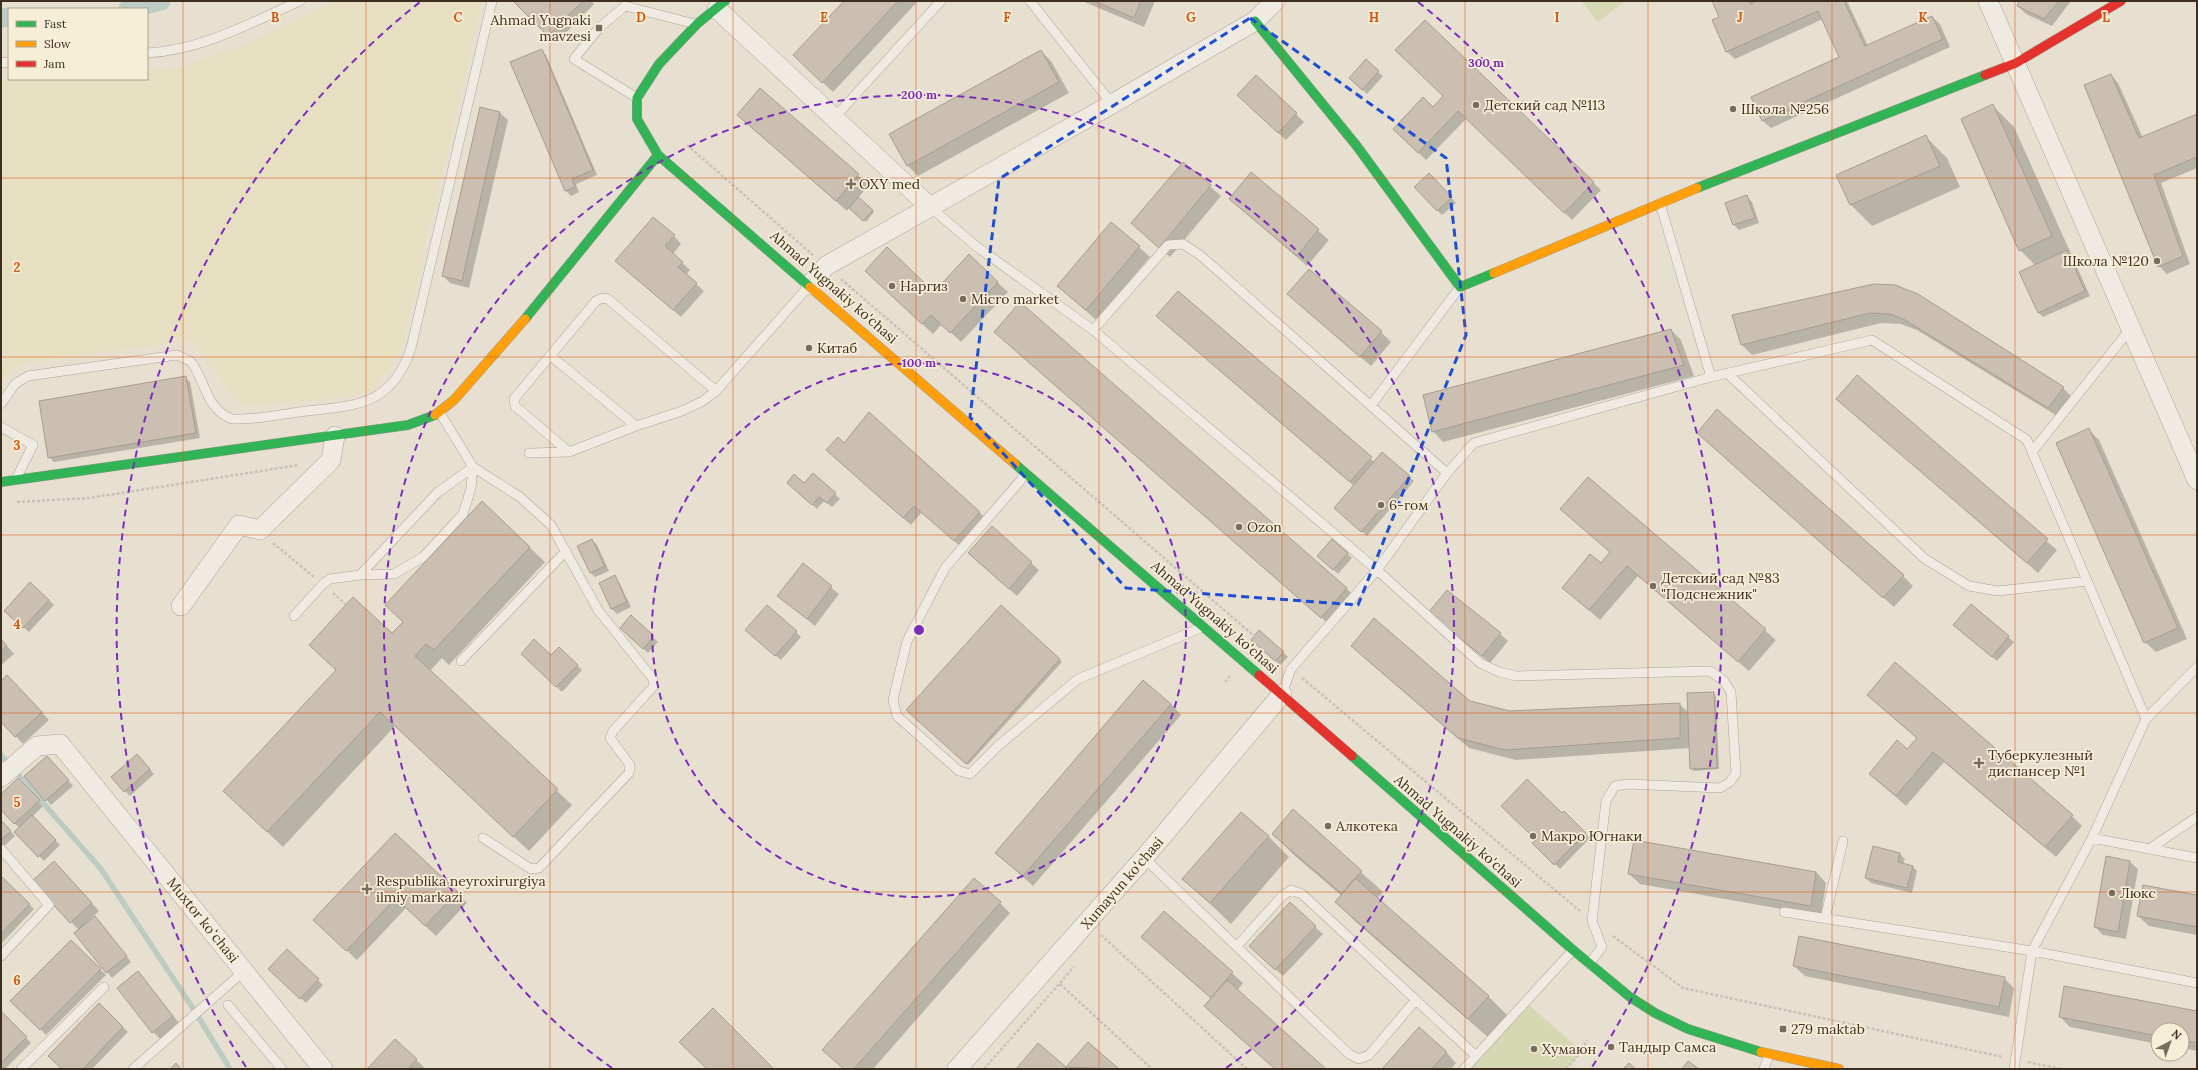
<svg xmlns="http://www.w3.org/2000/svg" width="2198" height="1070" font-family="Lora,serif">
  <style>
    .farmland { fill: #e6dfc2 }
    .green { fill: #d6d7b3 }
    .shadow { fill: #0003 }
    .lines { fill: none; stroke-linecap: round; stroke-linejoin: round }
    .stream { stroke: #bcccc2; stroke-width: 5.5 }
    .canal { stroke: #bcccc2; stroke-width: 19 }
    .building { fill: #cbbfb2; stroke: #a89c90 }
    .lane-casing { stroke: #ada599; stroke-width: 10 }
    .street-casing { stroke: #ada599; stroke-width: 20 }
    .fast-casing { stroke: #9c958a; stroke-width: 10 }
    .slow-casing { stroke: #9c958a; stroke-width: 10 }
    .jam-casing { stroke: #9c958a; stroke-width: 10 }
    .path { stroke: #c8c2b9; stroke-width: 2.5; stroke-dasharray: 3 2; stroke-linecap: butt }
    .lane { stroke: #efebe3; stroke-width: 9 }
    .street { stroke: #efebe3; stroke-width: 19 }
    .fast { stroke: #30b455; stroke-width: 9 }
    .slow { stroke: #ff9f0a; stroke-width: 9 }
    .jam { stroke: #e5322d; stroke-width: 9 }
    .marked { fill: none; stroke: #1d4ed8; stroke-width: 3; stroke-dasharray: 8 5; stroke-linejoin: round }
    .grid { fill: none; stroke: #d7550e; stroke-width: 1; stroke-opacity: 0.55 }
    .ring { fill: none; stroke: #7b2cbf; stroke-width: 2; stroke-dasharray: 7 5 }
    .poi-dot { fill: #786c5e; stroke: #f7eed8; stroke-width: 1.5 }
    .labels { text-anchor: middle; stroke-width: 3.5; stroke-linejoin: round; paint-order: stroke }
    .poi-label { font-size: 14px; fill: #3d2e20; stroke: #f7eed8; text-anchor: start }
    .street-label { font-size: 14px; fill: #3d2e20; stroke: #f7eed8 }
    .grid-label { font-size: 13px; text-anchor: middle; font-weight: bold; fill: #d7550e; stroke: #f7eed8; stroke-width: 3.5; stroke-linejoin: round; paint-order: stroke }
    .centre { fill: #7b2cbf; stroke: #f7eed8; stroke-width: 2 }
    .ring-label { font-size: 12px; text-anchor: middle; font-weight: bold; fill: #7b2cbf; stroke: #f7eed8; stroke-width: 3.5; stroke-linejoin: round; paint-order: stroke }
  </style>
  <rect width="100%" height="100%" fill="#e7e0d1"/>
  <path class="farmland" d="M335,1H482L401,351L376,388L352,397L247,406L236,400L192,340L21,364L1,380V80L147,79V70L177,68L248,43Z"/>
  <path class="green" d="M1581,1H1625L1598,22Z
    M1524,1001L1582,1051L1566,1069H1464Z"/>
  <path class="shadow" d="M516,1H591L594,4L556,43L515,2Z
    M846,1H918L833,92L805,66Z
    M1082,1H1155L1144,27Z
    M1713,1H1753L1754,4L1760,1H1847L1868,46L1932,17L1940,24L1950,47L1771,128L1763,121L1752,97L1840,57L1823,19L1735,59L1727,52L1713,21L1720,18Z
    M2020,1H2071L2052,26L2026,14L2018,6Z
    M1425,21L1601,190L1572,220L1467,118L1426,160L1394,129L1433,108L1444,96Z
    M541,50L546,55L597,175L576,184L579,192L571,196L566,191Z
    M1041,51L1051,61L1069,93L918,176L908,166Z
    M1378,72L1383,76L1367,94L1350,78Z
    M2111,75L2118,83L2143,138L2197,116V168L2161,183L2190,264L2167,274L2159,266Z
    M761,90L869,185L858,198L874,212L866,222L849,208L847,211L738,115Z
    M1246,103L1296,114L1304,122L1286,140Z
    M1993,106L2014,127L2090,296L2043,317L2038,312L2036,266L2020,250Z
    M481,108L500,113L508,120L469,288L450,283L443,276Z
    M1926,137L1947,158L1960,187L1872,226L1851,205Z
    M1183,163L1221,196L1170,257L1132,223Z
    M1251,173L1329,240L1307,266L1230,199Z
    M1434,179L1456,203L1442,215L1437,210Z
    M1747,197L1752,202L1759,223L1739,230L1734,225L1727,203Z
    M1112,223L1150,257L1096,320L1058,286Z
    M674,236L681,244L673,254L690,270L686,275L704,291L681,317L624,268Z
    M876,281L934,293L997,282L1008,292L961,342L942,324L933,334Z
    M1874,285L2063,388L2073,398L2059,417L1917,330L1901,324L1881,323L1752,355L1742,345L1733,316Z
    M1299,304L1381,332L1391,342L1371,366Z
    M1168,326L1375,462L1409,477L1414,481L1367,536L1340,512L1354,486Z
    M1671,330L1681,340L1694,376L1443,442L1433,431Z
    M995,332L1346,588L1357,599L1332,627Z
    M185,377L190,382L200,438L54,462L49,457Z
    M1857,377L2057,550L2038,573L1838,399Z
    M2089,430L2099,440L2187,639L2156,652L2145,642Z
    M1708,443L1903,576L1913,586L1894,607Z
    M844,444L979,512L987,520L962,548L922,512L911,525L835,458Z
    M1588,478L1776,640L1749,671L1638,576L1600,620L1564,588L1601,565L1611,553L1562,509Z
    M804,484L835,494L840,499L832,507L824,501L817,509L793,488Z
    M482,502L545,562L449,665L442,658L430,671L572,805L529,851L395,726L283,847L224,791L337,671L325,660L392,635L404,622Z
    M992,528L1039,570L1017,596L977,561Z
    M592,540L597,545L609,571L595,577L590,572Z
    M1347,553L1352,558L1338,574L1324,561Z
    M803,565L839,594L815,626L779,596Z
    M614,577L619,582L631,607L617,614L612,609L600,583Z
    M49,600L54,605L29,632L11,616Z
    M1971,605L2014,642L1997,661L1960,630Z
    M1001,607L1062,662L968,765L908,710Z
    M631,617L658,642L648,653L626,633Z
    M1437,620L1500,634L1508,641L1490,663Z
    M796,632L801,637L781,660L752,635Z
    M1,639L14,654L1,665Z
    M1257,645L1283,652L1288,657L1280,665Z
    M559,648L582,670L562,692L527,659L551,656Z
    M1362,656L1470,702L1510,712L1679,704L1689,713L1713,693L1716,696L1719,769L1694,771L1691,768L1690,748L1516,760L1469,748Z
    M1,682L15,684L49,720L23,744L1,720Z
    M1868,695L2072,816L2082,826L2056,857L1944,762L1906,806L1870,774L1908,750L1918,739Z
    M1171,704L1181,715L1033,886L996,853Z
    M142,760L154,774L130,796L125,791Z
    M52,762L73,786L51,805L25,776Z
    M18,779L44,805L32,817L60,845L44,861L15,832L19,828L1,809V796Z
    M1293,811L1383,892L1377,899L1488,996L1509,1017L1490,1039L1357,923L1336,902L1342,896L1294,855L1273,834Z
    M1564,812L1590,838L1560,869L1534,843Z
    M1,821L15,836L1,849Z
    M395,835L467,903L436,936L406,908L357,960L325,930Z
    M1268,836L1289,857L1231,924L1184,879Z
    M1900,854L1905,859L1903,864L1912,866L1917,871L1912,893L1871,883L1866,878Z
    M2130,862L2138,869L2126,939L2103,935L2095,927Z
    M62,870L99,911L86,923L100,922L131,962L112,978L75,933L79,930L71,922Z
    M1816,872L1826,883L1821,916L1640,884L1629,874Z
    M1,877L34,909L1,944Z
    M2197,896V935L2149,926L2138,916Z
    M1000,903L1010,913L873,1069H844L834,1060Z
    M1164,913L1243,983L1237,991L1325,1069H1275L1212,999L1153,947Z
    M1315,927L1323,934L1283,976L1258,953Z
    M71,941L106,975L46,1035L12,1001Z
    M287,950L323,985L306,1003L270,969Z
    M1794,966L2004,978L2014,988L2009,1017L1805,976Z
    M138,973L180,1024L161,1040L153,1032Z
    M99,1005L128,1032L92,1069H63Z
    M1,1012L31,1043L5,1069H1Z
    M2197,1012V1051L2182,1048V1030H2158V1044L2070,1027L2060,1017Z
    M395,1040L424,1067L423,1069H369Z
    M1088,1043L1117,1069H1017L1039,1045L1066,1069Z
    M1446,1052L1456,1063L1451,1069H1383Z"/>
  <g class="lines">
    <path class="stream" d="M1,755L101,869L196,1013L230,1069"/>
    <path class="canal" d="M128,9L161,1
      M1,18L9,17"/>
  </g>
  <path class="building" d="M515,1H583L548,36L514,2Z
    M844,1H898L822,83L793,55Z
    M1094,1H1141L1134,18Z
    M1712,1H1749L1751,4L1757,1H1844L1865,46L1932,16L1943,39L1762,121L1751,97L1839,57L1818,11L1726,52L1712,20L1719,17Z
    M2019,1H2059L2044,19L2017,6Z
    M1425,20L1594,182L1564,213L1458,111L1418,153L1393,129L1423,97L1433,107L1443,96L1395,50Z
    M542,49L593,170L572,179L575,187L565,191L510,62Z
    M1041,50L1059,82L907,166L889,134Z
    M1366,59L1379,71L1362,90L1349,78Z
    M2111,74L2139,138L2197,114V157L2154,175L2183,256L2158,267L2084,85Z
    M1256,75L1297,113L1278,133L1237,95Z
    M760,88L859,174L836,201L737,115Z
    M1993,104L2052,236L2019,251L1961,119Z
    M480,107L500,112L462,281L442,276Z
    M1926,135L1940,166L1850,205L1836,175Z
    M1183,162L1211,185L1159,248L1131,223Z
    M1251,172L1319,229L1297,256L1229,199Z
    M1429,173L1452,197L1437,211L1414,187Z
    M1747,195L1755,218L1733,225L1725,203Z
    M858,197L873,210L863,221L849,208Z
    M653,217L675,235L665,246L683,262L678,267L697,283L673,310L615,261Z
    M1111,222L1140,246L1086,310L1057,286Z
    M887,247L934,292L969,254L998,282L950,333L931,315L922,324L865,271Z
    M2067,250L2085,291L2038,313L2019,272Z
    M1309,269L1382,331L1360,357L1287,294Z
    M1874,284L1895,285L1918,294L2064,387L2048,408L1905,320L1890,314L1870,313L1741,345L1732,315Z
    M1178,291L1372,457L1350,482L1156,316Z
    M1020,302L1347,588L1321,618L994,332Z
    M1671,329L1684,365L1432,432L1423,395Z
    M1857,375L2048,539L2027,563L1836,399Z
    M186,376L196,433L48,458L39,401Z
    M1717,409L1904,575L1883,598L1697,433Z
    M869,412L980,512L954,541L914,506L903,518L826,450L838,437L844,443Z
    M2089,428L2178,628L2144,643L2056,443Z
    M1382,452L1410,476L1361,532L1334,508Z
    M813,473L836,493L827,503L819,497L812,505L787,483L794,474L804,483Z
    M1588,477L1766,629L1738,662L1627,566L1589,610L1562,588L1590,554L1601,563L1610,552L1560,509Z
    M482,501L530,547L434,650L426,644L415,656L558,789L513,837L380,712L267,832L223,791L336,670L309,645L353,597L392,633L403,622L385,605Z
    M992,526L1032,562L1009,589L968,553Z
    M592,539L605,566L590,573L577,546Z
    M1332,539L1348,553L1333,570L1317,556Z
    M803,563L832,586L807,619L777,596Z
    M615,575L627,602L611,609L599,583Z
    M30,582L49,600L23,628L4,611Z
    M1447,590L1501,633L1482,656L1428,613Z
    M1971,604L2009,636L1992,657L1953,625Z
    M767,605L797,631L775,656L745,630Z
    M1001,605L1060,659L966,764L906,710Z
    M631,615L654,636L643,649L620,628Z
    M1374,618L1470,701L1510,711L1680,703V738L1505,750L1458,738L1351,646Z
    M1259,630L1284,652L1275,661L1251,640Z
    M1,639L7,646L1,651Z
    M534,639L551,655L559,647L578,665L556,687L521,654Z
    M1895,662L2073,815L2045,847L1933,752L1896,796L1869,774L1897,740L1907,749L1917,738L1867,695Z
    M7,675L42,712L15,737L1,722V681Z
    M1143,680L1171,704L1023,876L995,853Z
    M1714,692L1717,768L1690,769L1687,693Z
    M137,754L150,769L124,792L111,777Z
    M47,756L69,780L45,801L24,776Z
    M18,778L40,800L14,824L1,810V794Z
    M1527,779L1562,813L1564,811L1586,833L1554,865L1532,843L1536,840L1501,806Z
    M1293,809L1362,871L1342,894L1272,834Z
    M1241,812L1269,836L1210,903L1182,879Z
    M32,815L56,840L38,857L14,832Z
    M1,820L11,831L1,840Z
    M395,833L458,892L425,926L396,898L346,951L313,920Z
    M1634,840L1816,872L1811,906L1628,874Z
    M1873,846L1900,853L1898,862L1913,866L1907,888L1865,878Z
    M2106,856L2130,861L2118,932L2094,927Z
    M54,861L92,903L70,923L32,881Z
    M1,876L30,904L1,934Z
    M974,878L1001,902L854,1069H844L822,1050Z
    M1355,878L1489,996L1468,1019L1335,902Z
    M2143,885L2197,895V927L2137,916Z
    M1290,902L1316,926L1275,970L1249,946Z
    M1164,911L1233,972L1211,998L1141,937Z
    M95,916L127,956L106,973L74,933Z
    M1799,936L2005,977L1999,1007L1793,966Z
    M71,940L101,969L40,1030L10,1001Z
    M287,949L319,979L300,999L268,969Z
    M138,971L173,1016L152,1033L117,988Z
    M1227,980L1326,1069H1275L1204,1006Z
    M2064,986L2197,1011V1043L2182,1040V1030H2158V1036L2059,1017Z
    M99,1003L123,1027L83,1069H62L48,1056Z
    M713,1008L774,1069H707L679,1042Z
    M1,1011L27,1037L1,1063Z
    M1419,1027L1447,1052L1431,1069H1382Z
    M395,1039L417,1059L408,1069H367Z
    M1088,1042L1119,1069L1066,1067Z
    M1038,1043L1066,1067L1064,1069H1016Z
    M1688,1061L1699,1069H1682Z
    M176,1063L181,1069H170Z
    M1629,1063L1636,1069H1623Z"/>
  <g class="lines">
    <defs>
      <path id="lane" d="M1030,1L1112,104
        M147,53C202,50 250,23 300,1
        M1,63L9,62
        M637,98L574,59L599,28L625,6L695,24
        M835,117L941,1
        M1660,203L1711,377
        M929,206L977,247L1093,330L1377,570L1480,663L1499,672L1516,676L1710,671L1723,680L1731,692L1736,773L1730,782L1720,788L1627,784L1615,786L1606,801L1592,921L1602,947L1589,964
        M1093,330L1168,245L1183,244L1200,255L1447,473
        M551,356L636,426
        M1727,373L1925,559L1969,586L1998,591L2087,581
        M1,404L15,384L28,376L177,355L190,361L194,366C206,386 208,410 232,419C254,420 277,415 299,412C352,405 391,409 411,348L492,1
        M1372,404L1460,287
        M440,413L473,467L520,497L551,525L598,610L653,679V687L613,731L610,738L630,765L629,773L539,868L531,869L483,838
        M1,427L33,445L16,479
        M569,452L515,406L514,399L596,301L602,298L608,299L716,391
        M2032,452L2131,328
        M529,453L569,452L636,426L682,411L703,401L716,391L809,286
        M1026,474L945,568L907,641L893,700L897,716L959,771L970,774L998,746L1078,679L1203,627
        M360,575L437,493L473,467
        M294,616L323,584L330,579L360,575L394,574L423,557L463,514L471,488L473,467
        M461,661L566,551
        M1282,694L1291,669L1377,570L1447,473L1474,443L1711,377L1872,340L2027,440L2146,719L2092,838
        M2146,719L2197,667
        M1,849L49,905L1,956
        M2149,849L2197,817
        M1144,858L1349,1054L1359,1059L1369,1055L1415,1001
        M1784,912L2032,951L2197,983
        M1825,919L1843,841
        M1238,945L1282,896L1291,890L1302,894L1476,1056
        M228,1005L282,1069
        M21,1069L104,987
        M133,1069L244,971
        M1464,1069L1573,950
        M1764,1069L1769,1054
        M2014,1069L2032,951L2092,838L2197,858"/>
      <path id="street" d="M1988,1L2197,480
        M717,9L929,206
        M810,285L826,266L1112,104L1255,21L1275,1
        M181,606L239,525L260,530L331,460L335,436
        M1,777L37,746L60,744L323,1069
        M957,1069L1144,858L1282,694"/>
      <path id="fast" d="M725,1L697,24L659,64L637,98V119L658,155L810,287
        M1255,21L1356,145L1460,287L1494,273
        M1697,188L1985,75
        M525,319L658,155
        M1015,464L1259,675
        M1,482L408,425L435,415
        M1352,756L1573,950L1630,997L1655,1013L1688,1029L1761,1052"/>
      <path id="slow" d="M1494,273L1697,188
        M810,287L1015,464
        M435,415L454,400L525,319
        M1761,1052L1839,1069"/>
      <path id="jam" d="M1985,75L2016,63L2121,1
        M1259,675L1352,756"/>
    </defs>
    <use href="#lane" class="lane-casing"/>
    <use href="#street" class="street-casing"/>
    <use href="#fast" class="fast-casing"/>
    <use href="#slow" class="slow-casing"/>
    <use href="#jam" class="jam-casing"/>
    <path class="path" d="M687,145L813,255
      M841,279L1282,660
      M17,502L89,498L299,465
      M273,543L314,577
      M333,593L346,605
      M1302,678L1580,911
      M1225,682L1230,676
      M1101,935L1247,1069
      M1613,936L1683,988L2003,1057
      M1060,984L1152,1069
      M2028,1062L2061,1069
      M984,1069L1074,967
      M1566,1069L1582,1051L1587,1040"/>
    <use href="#lane" class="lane"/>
    <use href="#street" class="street"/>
    <use href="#fast" class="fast"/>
    <use href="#slow" class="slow"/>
    <use href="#jam" class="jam"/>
  </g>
  <path class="marked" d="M1250,18L1446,158L1466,335L1358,605L1126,588L970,417L999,179Z"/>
  <path class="grid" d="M183,1V1069M366,1V1069M550,1V1069M733,1V1069M916,1V1069M1099,1V1069M1282,1V1069M1465,1V1069M1648,1V1069M1832,1V1069M2015,1V1069M1,178H2197M1,357H2197M1,535H2197M1,713H2197M1,892H2197"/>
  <g class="ring">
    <circle cx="919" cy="630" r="267"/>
    <path d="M612 1068A535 535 0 1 1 1226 1068"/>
    <path d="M246 1067A802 802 0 0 1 420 2M1418 2A802 802 0 0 1 1592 1067"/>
  </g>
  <g class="poi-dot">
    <rect x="595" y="24" width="8" height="8" rx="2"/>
    <circle cx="1476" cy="105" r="4"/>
    <circle cx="1733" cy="109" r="4"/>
    <path d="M849 178h4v4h4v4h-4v4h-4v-4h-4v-4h4z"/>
    <circle cx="2157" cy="261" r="4"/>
    <circle cx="892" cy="286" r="4"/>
    <circle cx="963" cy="299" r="4"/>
    <circle cx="809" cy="348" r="4"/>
    <circle cx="1381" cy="505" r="4"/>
    <circle cx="1239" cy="527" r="4"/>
    <circle cx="1653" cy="586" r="4"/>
    <path d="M1977 757h4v4h4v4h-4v4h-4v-4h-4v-4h4z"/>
    <circle cx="1328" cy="826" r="4"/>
    <circle cx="1533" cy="836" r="4"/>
    <path d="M365 883h4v4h4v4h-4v4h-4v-4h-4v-4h4z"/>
    <circle cx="2112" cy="893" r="4"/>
    <rect x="1779" y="1025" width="8" height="8" rx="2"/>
    <circle cx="1611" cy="1047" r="4"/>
    <circle cx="1534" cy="1049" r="4"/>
  </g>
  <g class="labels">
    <g class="poi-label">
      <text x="591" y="25" text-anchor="end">Ahmad Yugnaki<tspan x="591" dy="16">mavzesi</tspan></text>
      <text x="1484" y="110">Детский сад №113</text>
      <text x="1741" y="114">Школа №256</text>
      <text x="859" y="189">OXY med</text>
      <text x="2149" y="266" text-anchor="end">Школа №120</text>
      <text x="900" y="291">Наргиз</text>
      <text x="971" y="304">Micro market</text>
      <text x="817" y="353">Китаб</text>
      <text x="1389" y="510">6-гом</text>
      <text x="1247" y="532">Ozon</text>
      <text x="1661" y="583">Детский сад №83<tspan x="1661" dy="16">"Подснежник"</tspan></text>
      <text x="1988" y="760">Туберкулезный<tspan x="1988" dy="16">диспансер №1</tspan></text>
      <text x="1336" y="831">Алкотека</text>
      <text x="1541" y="841">Макро Югнаки</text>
      <text x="376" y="886">Respublika neyroxirurgiya<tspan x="376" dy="16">ilmiy markazi</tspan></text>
      <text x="2120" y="898">Люкс</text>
      <text x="1791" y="1034">279 maktab</text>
      <text x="1619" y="1052">Тандыр Самса</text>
      <text x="1542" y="1054">Хумаюн</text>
    </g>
    <g class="street-label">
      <text transform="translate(834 287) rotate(41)" y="5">Ahmad Yugnakiy ko'chasi</text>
      <text transform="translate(1215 617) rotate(41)" y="5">Ahmad Yugnakiy ko'chasi</text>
      <text transform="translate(1458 831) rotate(41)" y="5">Ahmad Yugnakiy ko'chasi</text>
      <text transform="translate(1122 883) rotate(-49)" y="5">Xumayun ko'chasi</text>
      <text transform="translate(203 920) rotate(51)" y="5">Muxtor koʻchasi</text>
    </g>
  </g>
  <g class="grid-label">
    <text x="275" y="22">B</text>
    <text x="458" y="22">C</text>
    <text x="641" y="22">D</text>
    <text x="824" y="22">E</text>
    <text x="1007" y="22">F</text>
    <text x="1191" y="22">G</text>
    <text x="1374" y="22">H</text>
    <text x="1557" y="22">I</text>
    <text x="1740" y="22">J</text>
    <text x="1923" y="22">K</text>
    <text x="2106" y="22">L</text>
    <text x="17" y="272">2</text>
    <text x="17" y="450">3</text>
    <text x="17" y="629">4</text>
    <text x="17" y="807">5</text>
    <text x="17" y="985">6</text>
  </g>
  <circle cx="919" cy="630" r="6" class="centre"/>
  <g class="ring-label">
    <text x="1486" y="67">300 m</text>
    <text x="919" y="99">200 m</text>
    <text x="919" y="367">100 m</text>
  </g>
  <rect width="2198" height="1070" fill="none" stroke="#3d2e20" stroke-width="4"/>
  <rect x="8" y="8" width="140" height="72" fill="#f7eed8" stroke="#ada18e"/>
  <rect x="16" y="21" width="20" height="6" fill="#30b455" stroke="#ada18e"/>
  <text x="44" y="28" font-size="12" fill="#3d2e20">Fast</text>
  <rect x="16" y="41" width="20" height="6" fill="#ff9f0a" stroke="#ada18e"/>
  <text x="44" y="48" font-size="12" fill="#3d2e20">Slow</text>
  <rect x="16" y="61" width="20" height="6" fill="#e5322d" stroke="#ada18e"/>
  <text x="44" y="68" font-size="12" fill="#3d2e20">Jam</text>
  <g transform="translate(2170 1042) rotate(41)"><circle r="19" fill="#f7eed8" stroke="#ada18e"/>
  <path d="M0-3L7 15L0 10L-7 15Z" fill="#786c5e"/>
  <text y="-6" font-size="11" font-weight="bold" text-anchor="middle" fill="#3d2e20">N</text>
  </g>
</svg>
